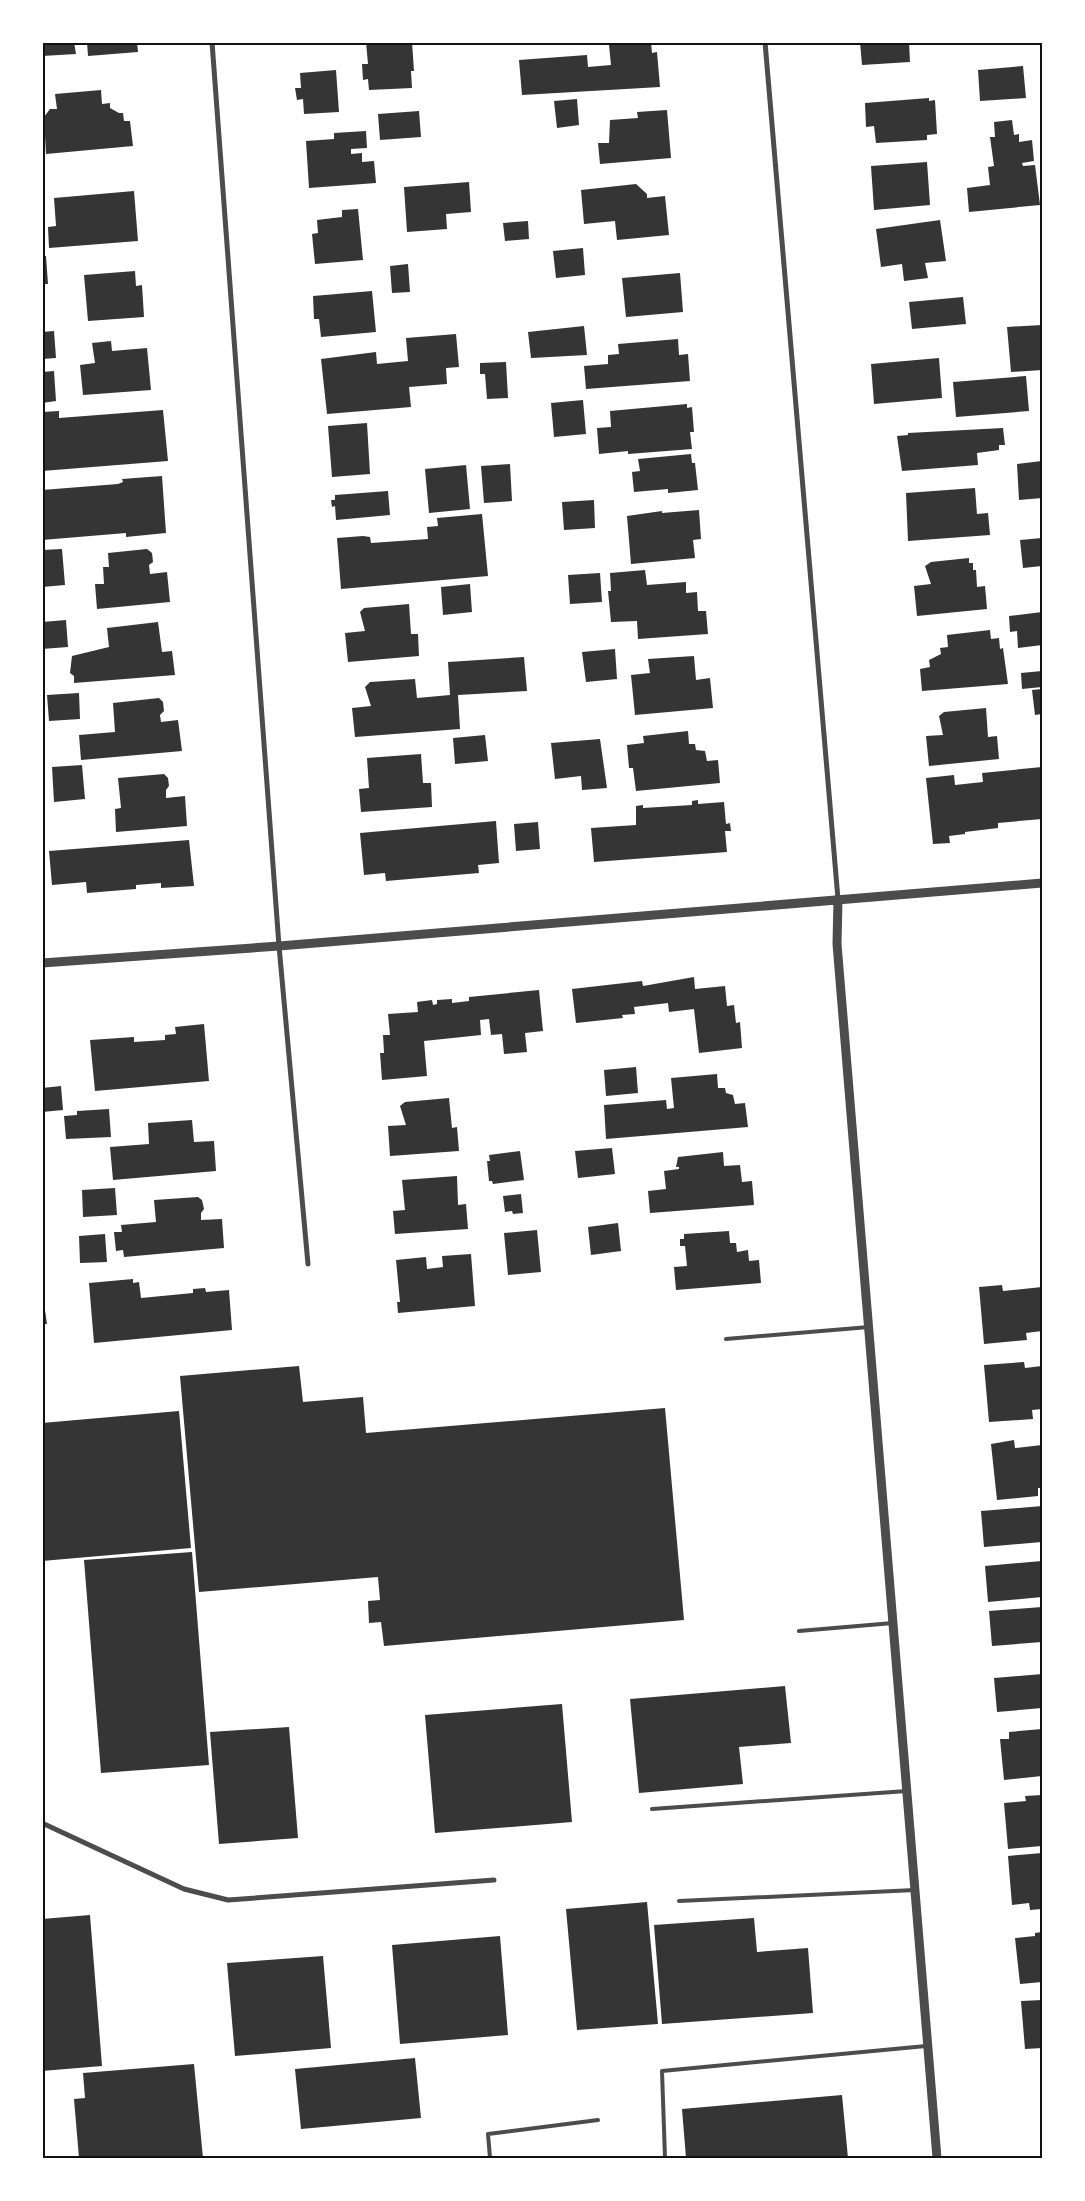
<svg xmlns="http://www.w3.org/2000/svg" width="1085" height="2201" font-family="'Asap Condensed',sans-serif">
  <style>
    .building { fill: #353535 }
    .lines { fill: none; stroke-linecap: round; stroke-linejoin: round }
    .service { stroke: #4c4c4c; stroke-width: 4 }
    .minor { stroke: #4c4c4c; stroke-width: 5 }
    .tertiary { stroke: #4c4c4c; stroke-width: 9 }
    .neatline { fill: none; stroke: #111; stroke-width: 2 }
  </style>
  <rect width="100%" height="100%" fill="#fff"/>
  <path class="building" d="M42,42H74L76,54L42,56Z
    M87,42H137L138,52L88,56Z
    M366,42H412L414,71H411L412,88L369,90L368,79L363,80L362,64H368Z
    M651,42L652,53L657,52L660,87L522,95L519,60L587,55L588,67L611,65L609,45Z
    M860,42H909L910,62L862,65Z
    M1023,66L1026,98L980,101L978,70Z
    M336,70L339,112L304,114L303,99L297,100L295,88H301L300,73Z
    M101,90L102,104L110,103V108L119,113H123L124,121H130L133,146L46,154L44,117L50,109H57L55,94Z
    M929,98V101L935,100L937,134L927,135V140L876,143L874,126L866,127L865,103Z
    M577,99L579,125L557,128L554,101Z
    M667,110L671,158L600,164L598,143H609L610,120L638,118L637,112Z
    M419,111L421,137L380,140L378,114Z
    M1012,120L1014,135L1019,134V142L1032,140L1034,161L1022,163L1023,166L1035,165L1040,205L969,212L967,188L990,185L988,167L994,166L990,137H995L994,122Z
    M366,131L367,148L351,149V154L362,153V162L374,161L376,183L309,188L306,141L334,139V133Z
    M927,162L930,205L874,210L871,166Z
    M469,182L471,212L446,214L447,229L407,232L404,187Z
    M636,184L647,194V198L665,196L669,235L617,240L615,221L584,224L581,190Z
    M134,191L138,241L49,248L48,227L56,226L54,198Z
    M358,209L363,260L315,264L312,234L318,233L317,220L342,217V210Z
    M940,220L946,261L925,263L928,278L904,281L902,264L881,267L876,229Z
    M528,221L529,239L505,241L503,223Z
    M583,248L585,275L556,278L553,251Z
    M42,256H46L48,284H42Z
    M408,264L410,292L392,293L390,266Z
    M135,271L136,286L142,285L144,317L88,321L84,275Z
    M680,273L683,312L626,317L622,278Z
    M372,291L376,332L321,337L319,319H314L313,296Z
    M963,297L966,324L912,329L909,302Z
    M1042,325V370L1011,372L1007,327Z
    M584,326L587,355L531,358L528,332Z
    M54,331L56,358L42,359V332Z
    M456,334L459,367L446,368L447,384L409,387L411,407L327,414L321,359L376,352L377,364L408,361L406,338Z
    M678,339L679,355L688,354L690,381L586,389L584,366L608,364V355L619,354L618,344Z
    M111,341L112,351L147,348L151,390L83,395L80,365L95,363L92,343Z
    M939,358L942,398L874,404L871,364Z
    M506,362L508,398L487,399L485,374H480V363Z
    M54,371L56,401L42,403V372Z
    M1026,376L1029,411L956,417L953,382Z
    M583,400L586,434L554,437L551,403Z
    M687,404V408L692,407L694,432H690L692,449L628,454V451L599,454L597,428L611,427L610,411Z
    M163,410L168,461L42,471V412L59,411V418Z
    M367,423L370,474L332,477L328,426Z
    M1003,428L1005,445H999V450L977,453L978,465L902,471L897,436L908,435V433Z
    M691,454L692,463H695L698,490L668,493V489L634,492L632,472L640,471L638,459Z
    M1042,461V498L1019,500L1017,464Z
    M510,464L512,501L484,503L481,466Z
    M466,465L470,509L429,513L425,469Z
    M162,476L166,533L126,537V533L42,540V490L118,484L123,482L122,479Z
    M975,488L977,514L988,513L990,535L908,541L906,493Z
    M388,491L390,515L336,520L335,506L332,507L331,500H335V495Z
    M594,500L595,528L564,530L562,502Z
    M699,510L701,539L693,540L695,558L631,564L627,516L662,511V513Z
    M482,514L488,576L341,589L337,538L363,536L370,537L371,543L428,539L427,527L438,526L437,518Z
    M1042,538V566L1023,568L1020,540Z
    M62,549L65,585L42,587V550Z
    M147,549L152,553L153,562L149,565L150,574L167,572L170,602L97,609L95,584H104L103,567H109L108,553Z
    M969,558V563H973V570H976L977,587L985,586L987,609L917,616L914,586L931,584L925,566L931,562Z
    M645,570L647,585L686,582V593L697,592L698,611H706L708,634L638,639L637,621L611,622L608,591H611L610,573Z
    M600,573L602,602L570,604L568,575Z
    M470,584L472,612L443,615L441,587Z
    M409,604L411,634H418L419,656L348,662L345,633L365,631L360,612L364,608Z
    M1042,612V645L1018,648L1017,631L1010,632L1009,616Z
    M66,620L68,647L42,649V622Z
    M158,622L162,652L172,651L175,675L74,683V676L70,673L72,656L109,647L107,628Z
    M990,630L991,639L999,638L1000,649L1003,648L1008,684L922,691L920,669L930,667L929,660L941,654L940,648L948,647L947,635Z
    M615,649L617,679L586,682L582,652Z
    M694,656L696,680L710,678L713,708L635,715L631,675L650,673L648,659Z
    M524,657L527,691L458,695L460,729L355,737L352,708L371,706L365,687L370,682L415,679L417,698L450,695L448,662Z
    M1042,671V687L1022,689L1021,673Z
    M1042,689V714L1035,715L1032,690Z
    M79,693L80,719L49,721L47,695Z
    M159,698L163,702L164,711L160,715L161,722L178,720L182,751L81,760L79,735L115,732L113,703Z
    M986,708L988,737L997,736L999,759L929,766L926,736L943,735L939,716L944,712Z
    M688,731L689,744H695L696,750L705,751L707,761L718,760L720,783L636,791L633,768H629L627,745L644,743L643,736Z
    M485,735L488,761L455,764L453,738Z
    M600,739L607,788L582,790L581,776L555,779L551,743Z
    M421,754L423,783H431L432,807L361,812L359,789L369,788L367,758Z
    M82,765L85,799L54,802L52,767Z
    M1042,767V819L998,823V828L965,832V834L949,836L950,843L933,844L926,778L954,775L955,785L983,782L982,773Z
    M164,774L168,778L169,786L166,790V798L185,796L187,826L116,832L115,809L121,808L118,778Z
    M698,800V804L724,802L726,824L730,823L731,831H725L727,852L594,862L591,828L636,825V806L643,805V808L692,805V801Z
    M496,821L499,863L478,865L479,873L386,881L385,873L364,875L360,833Z
    M538,822L540,849L516,851L514,824Z
    M189,840L194,886L161,888V883L136,885V889L87,893L86,882L52,885L49,851Z
    M694,977L695,989L725,986L727,1006L734,1005L736,1023L740,1022L742,1048L699,1053L694,1009L669,1012L668,1003L634,1007L635,1014L622,1015L623,1018L576,1023L572,989L642,981L643,986Z
    M539,990L543,1031L525,1033L527,1052L504,1054L502,1034L491,1035L489,1019L480,1020L481,1035L424,1041L427,1076L382,1080L380,1053H384L383,1035H390L388,1014L418,1012L417,1002L432,1000L433,1005L437,1004V1000L452,999V1003L469,1001V997Z
    M204,1024L209,1081L95,1091L90,1040L134,1037V1042L165,1040V1035L176,1034L175,1027Z
    M636,1067L638,1093L606,1096L604,1070Z
    M717,1074L718,1088H725L726,1093L733,1095L735,1104L745,1103L748,1127L606,1139L604,1105L666,1100L667,1109L674,1108L671,1078Z
    M61,1086L63,1110L42,1112V1088Z
    M449,1098L452,1128L457,1127L459,1151L390,1156L388,1126L406,1125L400,1106L405,1102Z
    M109,1109L111,1137L66,1139L64,1116L77,1115V1111Z
    M192,1120L194,1142L214,1141L216,1171L113,1180L110,1147L149,1144L148,1123Z
    M612,1148L615,1174L578,1178L575,1151Z
    M520,1151L524,1180L493,1184L492,1181H489L487,1161H490L489,1155Z
    M723,1152L724,1166L740,1165L742,1182L752,1181L754,1205L650,1213L648,1191L666,1189L664,1171L679,1169V1167H676L678,1157Z
    M457,1176L458,1205L466,1204L468,1229L395,1234L393,1211L405,1210L402,1180Z
    M115,1188L117,1215L83,1217L82,1190Z
    M521,1194L523,1213L513,1214L512,1211L505,1212L503,1196Z
    M198,1197L202,1200L204,1209L201,1213V1220L222,1219L224,1248L124,1257L123,1250L116,1251L114,1232H122L121,1225L156,1222L154,1200Z
    M618,1223L621,1251L591,1255L588,1227Z
    M537,1230L541,1272L508,1275L504,1233Z
    M729,1231L730,1243H736L737,1252L748,1250L749,1261L759,1260L761,1283L676,1290L674,1267L687,1266L685,1246H680V1239H684V1234Z
    M105,1234L107,1262L80,1263L79,1236Z
    M471,1254L475,1306L398,1313L397,1302H400L396,1260L426,1257L427,1269L443,1267L442,1256Z
    M133,1279V1283L139,1282L141,1298L193,1293V1289L205,1288L206,1292L229,1290L232,1330L94,1343L89,1283Z
    M1002,1285L1003,1291L1042,1287V1331L1026,1333L1027,1340L984,1344L979,1287Z
    M42,1290L47,1324H42Z
    M1024,1362L1025,1368L1042,1366V1409L1032,1410L1033,1419L989,1422L984,1365Z
    M299,1366L303,1402L363,1397L366,1433L665,1408L684,1620L384,1646L381,1622L369,1623L368,1601L380,1600L378,1577L199,1592L180,1376Z
    M179,1411L191,1548L42,1561V1423Z
    M1014,1440L1015,1448L1042,1445V1488H1038V1496L997,1500L991,1444Z
    M1042,1506V1542L984,1547L981,1511Z
    M192,1552L209,1765L101,1773L84,1560Z
    M1042,1561V1597L988,1602L985,1566Z
    M1042,1607V1642L992,1646L989,1611Z
    M1042,1674V1708L997,1712L994,1678Z
    M785,1686L791,1743L739,1747L743,1784L639,1793L630,1699Z
    M562,1704L572,1822L435,1833L425,1715Z
    M289,1727L298,1838L219,1844L210,1732Z
    M1042,1729V1776L1004,1780L1000,1739H1009V1732Z
    M1042,1795V1846L1008,1849L1004,1803L1026,1801L1025,1796Z
    M1042,1853V1909L1030,1910L1029,1903L1012,1905L1008,1856Z
    M647,1902L658,2024L577,2030L566,1909Z
    M90,1915L102,2066L42,2071V1919Z
    M754,1918L757,1952L808,1948L813,2013L662,2024L654,1925Z
    M1042,1932V1982L1020,1984L1015,1938L1035,1936V1933Z
    M500,1936L508,2035L400,2044L392,1945Z
    M323,1956L331,2048L235,2056L227,1963Z
    M1042,2000V2048L1025,2049L1021,2001Z
    M415,2058L421,2118L301,2129L295,2069Z
    M194,2064L203,2158H79L74,2099L85,2098L83,2073Z
    M842,2095L848,2158H686L682,2109Z"/>
  <g class="lines">
    <path class="service" d="M726,1339L869,1327
      M799,1631L893,1623
      M652,1809L907,1791
      M679,1901L915,1890
      M490,2158L488,2134L598,2120
      M665,2158L662,2071L926,2046"/>
    <path class="minor" d="M212,42L279,946L308,1264
      M765,42L838,899
      M42,1823L184,1889L228,1900L494,1880"/>
    <path class="tertiary" d="M838,899L837,944L937,2158
      M42,963L279,946L1042,883"/>
  </g>
  <rect width="1085" height="2201" fill="none" stroke="#ffffff" stroke-width="88"/>
  <rect x="44" y="44" width="997" height="2113" class="neatline"/>
</svg>
